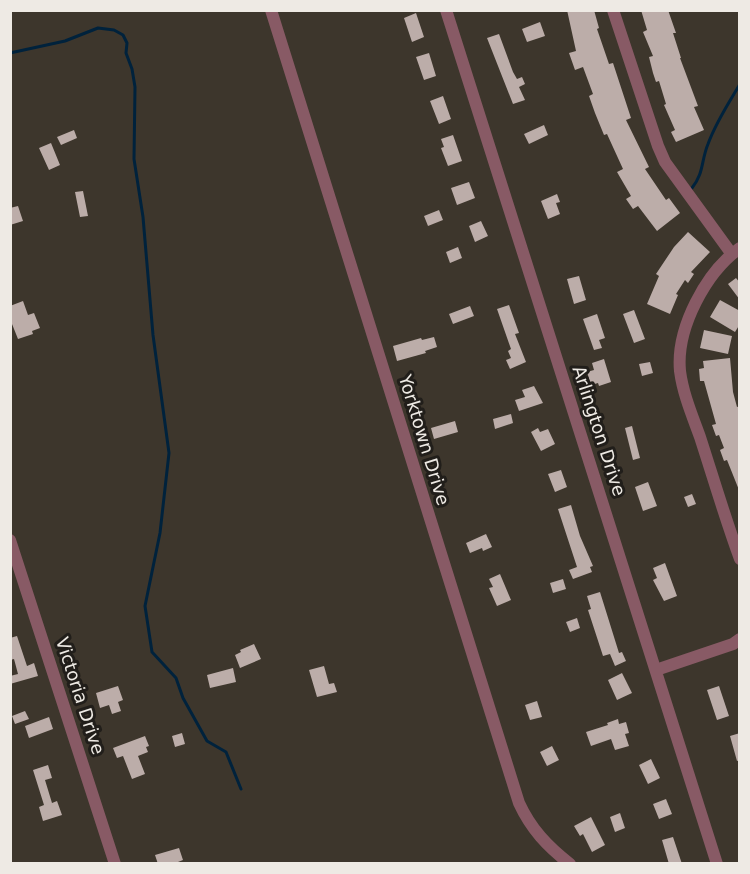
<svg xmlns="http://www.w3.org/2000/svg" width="750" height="874" font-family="'DejaVu Sans',sans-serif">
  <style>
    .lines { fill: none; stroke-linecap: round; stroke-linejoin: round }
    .stream { stroke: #00223c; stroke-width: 3 }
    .building { fill: #bcada9 }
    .minor { stroke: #885a65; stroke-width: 12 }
    .labels { text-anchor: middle; stroke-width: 6; stroke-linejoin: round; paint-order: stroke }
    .street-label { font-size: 18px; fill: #eeeae4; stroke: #211e1a }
  </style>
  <rect width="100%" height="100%" fill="#3d362c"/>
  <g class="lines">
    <path class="stream" d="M10,53L65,41L98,28L114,30L123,35L127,43L126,53L132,69L135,87L134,159L143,217L153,335L169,453L160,533L145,606L152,652L176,678L183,698L207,741L226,752L241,789
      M692,188C704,173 701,161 708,144C716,122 728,104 740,84"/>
  </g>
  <path class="building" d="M567,10H594L599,28L597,29L609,64L613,63L631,118L626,120L649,167L645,169L666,200L669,198L680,213L657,231L638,206L633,209L626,199L631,196L617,172L623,169L607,134L604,135L595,113L589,96L593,94L583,67L575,70L569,53L576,51Z
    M641,10H668L676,33H673L681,58H680L698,106L694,107L704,130L676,142L671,132L675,130L664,105L666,104L659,81L656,82L653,73L649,57L653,56L643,32L647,30Z
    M416,13L424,37L412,42L404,18Z
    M540,22L545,36L527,42L522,29Z
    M499,34L513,72L517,79L522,77L525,84L519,87L525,100L513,104L487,38Z
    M429,53L436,76L424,80L416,57Z
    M443,96L451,119L439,124L430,101Z
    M544,125L548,135L529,144L524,134Z
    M74,130L77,138L61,145L57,137Z
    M453,135L462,161L448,166L441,148L444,147L441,139Z
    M51,143L60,165L49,170L39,148Z
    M469,182L475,198L457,205L451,188Z
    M83,191L88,216L80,217L75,192Z
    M557,194L560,202L556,203L560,214L548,219L541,201Z
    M18,206L23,221L10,225V208Z
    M439,210L443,220L428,226L424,216Z
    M481,221L488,236L475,242L469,226Z
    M688,232L710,252L691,272L694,274L688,283L685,280L676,294L678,295L670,314L647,304L659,276L656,274L674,247Z
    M458,247L462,258L450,263L446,252Z
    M579,276L586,300L574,304L567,279Z
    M736,278L740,283V300L728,284Z
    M720,300L740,311V324L735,332L710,317Z
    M23,301L28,315L34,313L40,328L32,331L33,334L18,339L10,319V306Z
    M509,305L519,333L515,334L526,362L510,369L506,360L511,358L508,351L511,349L497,309Z
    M470,306L474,316L453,324L449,314Z
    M634,310L645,339L634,343L623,314Z
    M597,314L605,338L599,340L602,348L594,350L583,319Z
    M704,330L732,336L728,354L700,348Z
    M434,337L437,347L425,351L426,353L397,361L393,346L421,338L422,340Z
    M730,358L733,392L737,407L740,406L739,490L727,460L724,461L720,450L724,448L719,435L716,436L712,425L716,424L704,381H700L699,369L704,368L703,361Z
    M604,359L611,382L599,386L598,383L591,385L587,372L594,370L592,363Z
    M650,362L653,373L642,376L639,364Z
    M534,386L543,403L519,411L515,400L525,397L522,390Z
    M511,414L513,423L495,429L493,419Z
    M455,421L458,432L434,439L431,428Z
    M632,426L640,458L633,460L625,428Z
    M538,428L540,432L548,429L555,444L541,451L531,432Z
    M561,470L567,487L555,492L548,474Z
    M648,482L657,506L643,511L635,487Z
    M692,494L696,504L688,507L684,497Z
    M571,505L580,536L593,566L590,567L592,572L573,579L569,570L577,567L558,509Z
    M486,534L492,547L483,551L482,548L470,553L466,543Z
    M665,563L677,596L664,601L653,580L657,578L653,568Z
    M500,574L511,600L497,606L489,588L493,587L489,579Z
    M563,579L566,589L553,593L550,583Z
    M600,592L619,653L622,652L626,661L615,666L610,654L603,656L588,610L591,609L587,596Z
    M577,618L580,628L570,632L566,622Z
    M17,636L27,666L34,663L38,676L10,684V676L18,674L14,659L10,660V638Z
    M254,644L261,659L240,668L235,655L241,652L240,650Z
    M324,666L329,684L334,683L337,692L317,697L309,670Z
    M233,668L236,682L210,688L207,675Z
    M622,673L632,693L617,700L608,680Z
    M118,686L123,700L118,702L121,711L112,714L109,705L100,708L96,693Z
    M719,686L729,716L717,720L707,690Z
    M537,701L542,717L530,720L525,705Z
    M25,711L29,719L15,724L12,716Z
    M49,717L53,729L29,738L25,726Z
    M618,719L619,724L626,722L629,733L625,734L629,746L615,750L611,739L591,746L586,732L608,725L607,723Z
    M182,733L185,744L175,747L172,736Z
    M740,733V760L737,761L730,736Z
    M145,736L149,746L146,747L148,752L138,756L145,774L132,779L123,756L117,758L113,748Z
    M552,746L559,760L547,766L540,752Z
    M651,759L660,778L648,784L639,765Z
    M48,765L52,778L45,780L52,803L57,801L62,815L43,821L39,807L44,805L33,770Z
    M666,799L672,814L659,819L653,804Z
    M620,813L625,828L615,832L610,817Z
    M591,817L605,845L592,852L583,834L580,836L574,826Z
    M673,837L682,864H669L662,840Z
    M179,848L183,860L173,864H158L155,855Z"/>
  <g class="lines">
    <path class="minor" d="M271,10L519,803C531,829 547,846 570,864
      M446,10L717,864
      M613,10L658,146L665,162L731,253
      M740,248C706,272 676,328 680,371C683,394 692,415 700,437C713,477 725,518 740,559
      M10,540L115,864
      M656,670L733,644L740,639"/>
  </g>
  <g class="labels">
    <g class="street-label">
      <text transform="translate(599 431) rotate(72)" y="6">Arlington Drive</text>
      <text transform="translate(424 440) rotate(73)" y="6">Yorktown Drive</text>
      <text transform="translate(80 696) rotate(72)" y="6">Victoria Drive</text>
    </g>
  </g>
  <rect width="750" height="874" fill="none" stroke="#eeeae4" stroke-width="24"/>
</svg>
